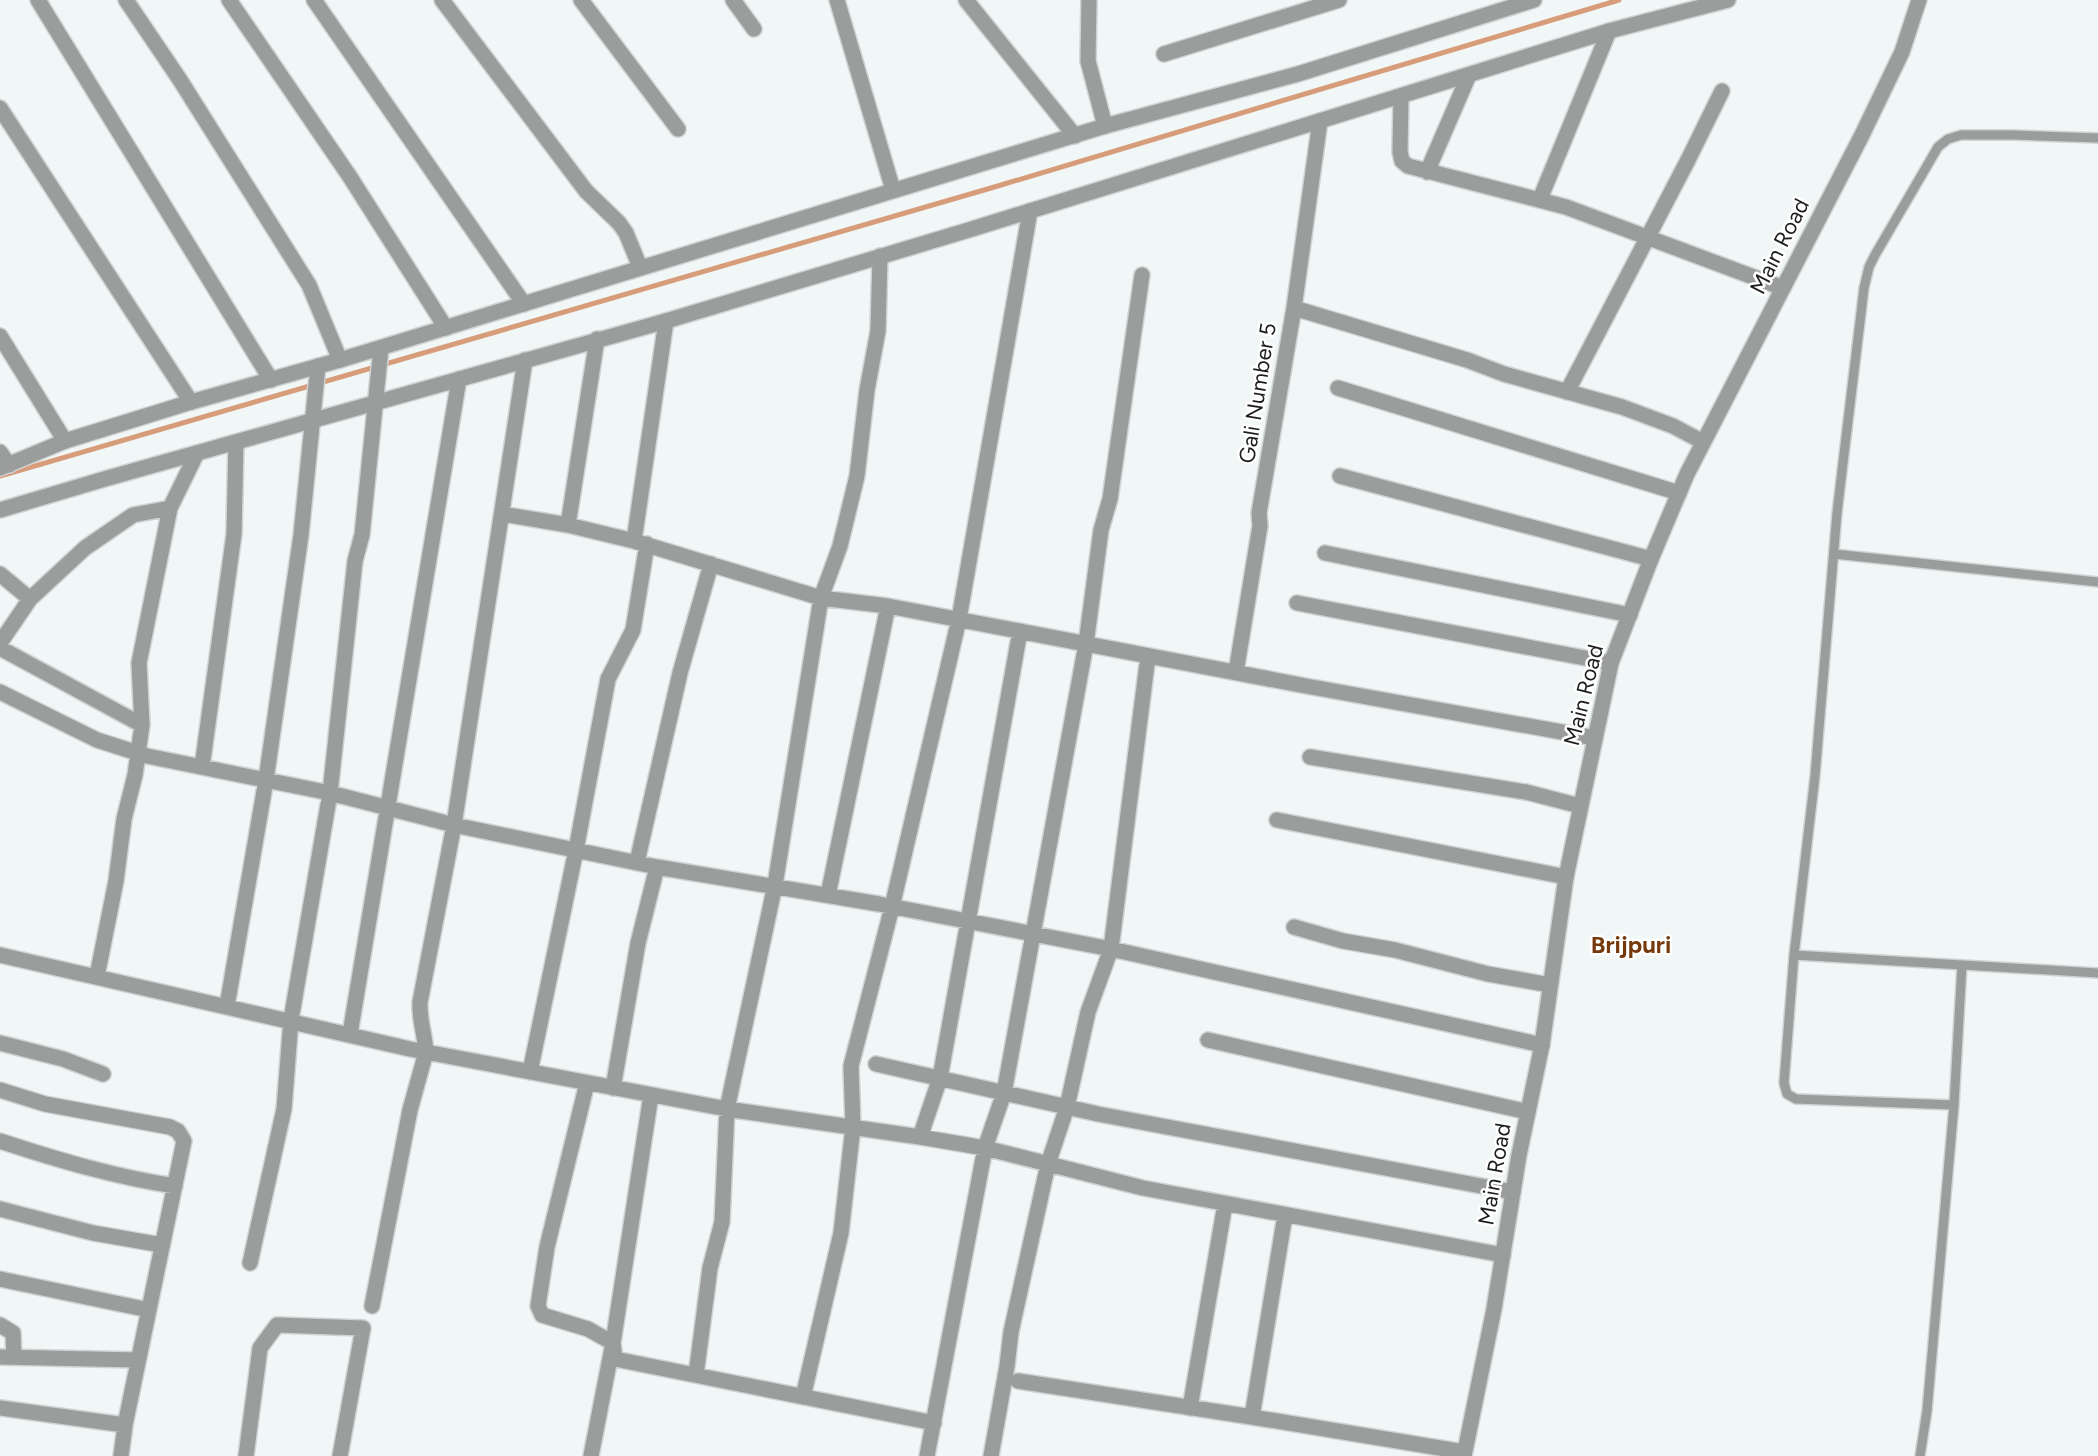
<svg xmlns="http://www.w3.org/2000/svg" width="2098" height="1456" font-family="Figtree,sans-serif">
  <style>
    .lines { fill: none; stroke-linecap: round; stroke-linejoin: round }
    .stream { stroke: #d79d7a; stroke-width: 5 }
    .service-casing { stroke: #cfd3d3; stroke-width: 12 }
    .minor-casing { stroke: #cfd3d3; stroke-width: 18 }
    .tertiary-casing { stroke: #cfd3d3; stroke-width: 18 }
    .service { stroke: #9b9d9d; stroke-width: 9 }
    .minor { stroke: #9b9d9d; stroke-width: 15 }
    .tertiary { stroke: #9b9d9d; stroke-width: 15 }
    .labels { text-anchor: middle; stroke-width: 5; stroke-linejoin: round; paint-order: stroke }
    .street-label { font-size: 22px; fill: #1c1e1e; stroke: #fff }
    .neighbourhood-label { font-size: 24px; font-weight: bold; fill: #75390b; stroke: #fff }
  </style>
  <rect width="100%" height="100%" fill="#f1f6f6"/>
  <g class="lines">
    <path class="stream" d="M0,476L991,188L1619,0"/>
    <defs>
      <path id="service" d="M1834,554L2098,582
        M1794,955L2098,973
        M1954,1105L1796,1099L1787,1094L1784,1083L1794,955L1815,776L1837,513L1864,288L1869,267L1875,255L1938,147L1948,139L1961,135H2012L2098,138
        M1920,1456L1927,1411L1954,1105L1962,965"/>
      <path id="minor" d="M38,0L271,380
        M126,0L180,80L309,285L340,360
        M229,0L350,177L446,328
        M314,0L524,304
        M442,0L586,191L619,223L626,233L640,267
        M581,0L678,129
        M733,0L754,29
        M837,0L893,190
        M966,0L1075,136
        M1089,0L1088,61L1105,126
        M1164,54L1339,0
        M1401,96L1400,152L1402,161L1408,166L1566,207L1783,288
        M0,108L191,402
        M1427,172L1469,75
        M1540,199L1609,31
        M1294,308L1467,360L1504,374L1622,407L1673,426L1703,442
        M0,336L65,441
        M1338,388L1679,493
        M1567,392L1688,160L1722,91
        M0,452L9,465
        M1340,476L1651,559
        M502,514L568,525L634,541L821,598L888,606L1306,686L1595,738
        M568,525L597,339
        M634,541L666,321
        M1325,553L1630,615
        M0,574L30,599
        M1297,603L1611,663
        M0,643L30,599L85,548L133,515L170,508
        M0,648L142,725
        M1236,672L1260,526L1259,513L1294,308L1320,121
        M0,692L97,740L147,756L330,793L454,825L657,867L879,904L1111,949L1542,1045
        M1310,757L1526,792L1580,806
        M202,767L234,534L236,442
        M1277,820L1566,877
        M637,862L680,673L711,564
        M828,895L888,606
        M1294,927L1343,941L1395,950L1488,974L1550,985
        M0,955L410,1049L727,1109L920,1137L985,1148L1143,1188L1503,1255
        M97,976L116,881L124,819L135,775L142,725L139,663L170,508L197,453
        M227,1006L266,780L301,535L318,366
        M350,1034L459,379
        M1208,1040L1528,1112
        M0,1043L63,1059L103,1074
        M876,1064L1098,1114L1513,1192
        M530,1072L576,850L608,679L633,630L647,544
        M587,1083L547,1247L538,1306L542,1315L588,1329L613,1343L615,1359L934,1423
        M613,1088L638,943L657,867
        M0,1090L45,1104L170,1127L178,1131L184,1141L125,1425L121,1456
        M920,1137L940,1078L1020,631
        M0,1141C58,1160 115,1177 175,1186
        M0,1209L93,1233L162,1245
        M250,1263L284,1109L291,1020L330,793L355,561L362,535L381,348
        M0,1279L149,1310
        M372,1306L410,1110L426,1052C425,1035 419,1020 420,1002L454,825L525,360
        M0,1325L13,1333L14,1357
        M0,1357L138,1360
        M696,1375L710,1268L722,1222L727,1109L775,885L821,598L840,546L857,476L867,390L878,331L880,256
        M1018,1381L1252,1417L1464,1452
        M803,1397L841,1233L853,1127L851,1066L892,907L959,619L1030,211
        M0,1408L125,1425
        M1190,1408L1225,1204
        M1252,1417L1285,1215
        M246,1456L260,1348L277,1325L363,1328L340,1456
        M591,1456L613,1343L651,1095
        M927,1456L985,1148L1004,1093L1086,644L1101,530L1110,499L1142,275
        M991,1456L1007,1366L1011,1332L1048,1164L1067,1107L1088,1012L1111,949L1148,656"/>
      <path id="tertiary" d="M0,468L65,441L191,402L340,360L1105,126L1298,74L1534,0
        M0,510L108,478L666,321L972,229L1609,31L1728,0
        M1464,1456L1494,1309L1519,1155L1542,1045L1566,877L1611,663L1651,559L1687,474L1862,135L1902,52L1919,0"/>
    </defs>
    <use href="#service" class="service-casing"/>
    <use href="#minor" class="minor-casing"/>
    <use href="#tertiary" class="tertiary-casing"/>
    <use href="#service" class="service"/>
    <use href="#minor" class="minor"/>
    <use href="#tertiary" class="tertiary"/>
  </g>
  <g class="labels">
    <g class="street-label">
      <text transform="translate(1779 246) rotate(-63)" y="8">Main Road</text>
      <text transform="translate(1257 393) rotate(-81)" y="8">Gali Number 5</text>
      <text transform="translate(1583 695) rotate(-76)" y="8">Main Road</text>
      <text transform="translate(1494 1174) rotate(-80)" y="8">Main Road</text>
    </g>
    <g class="neighbourhood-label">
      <text x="1631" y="953">Brijpuri</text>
    </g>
  </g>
</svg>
